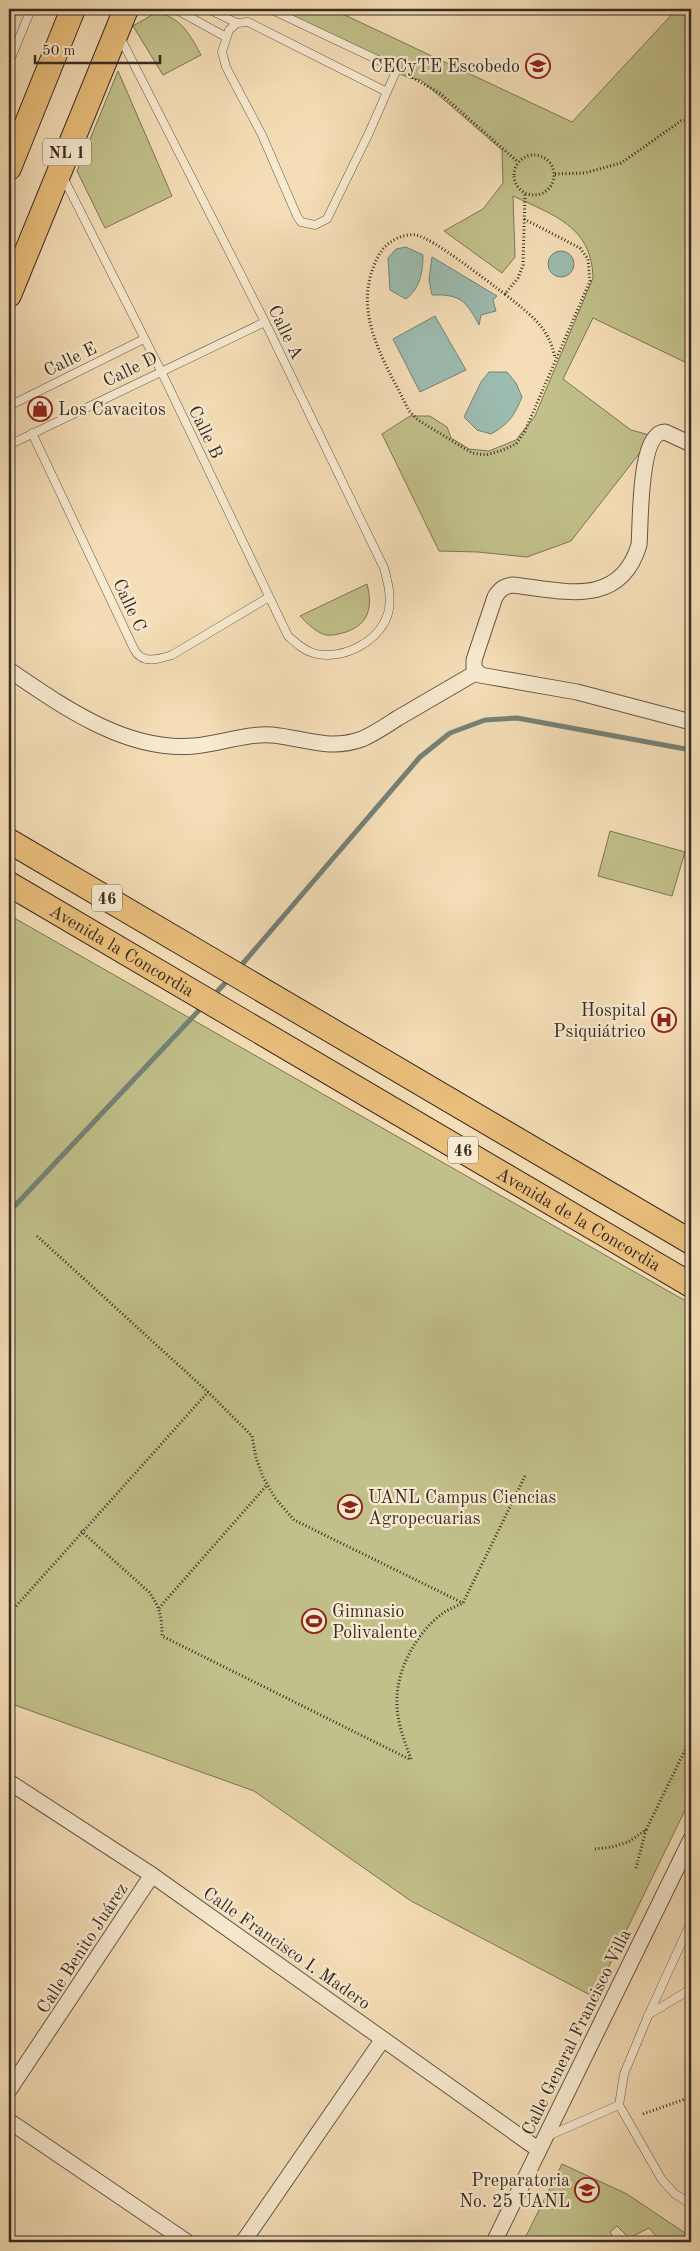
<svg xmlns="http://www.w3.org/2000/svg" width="700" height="2251" font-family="'Old Standard TT',serif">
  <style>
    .green { fill: #c1c08a; stroke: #7c7657 }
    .water { fill: #9cbcb1; stroke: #748279 }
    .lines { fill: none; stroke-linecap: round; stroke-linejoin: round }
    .stream { stroke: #748279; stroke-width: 5 }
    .lane-casing { stroke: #665849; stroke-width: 9 }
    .street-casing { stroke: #665849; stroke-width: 17 }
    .primary-casing { stroke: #372b24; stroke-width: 26 }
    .path { stroke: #372b24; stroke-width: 3; stroke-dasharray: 1 2.5; stroke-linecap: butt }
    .lane { stroke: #f8ead0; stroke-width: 8 }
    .street { stroke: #f8ead0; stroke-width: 15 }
    .primary { stroke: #eabf7c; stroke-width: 24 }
    .labels { text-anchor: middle; stroke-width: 4.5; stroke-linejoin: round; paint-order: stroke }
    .shield { fill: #f8ead0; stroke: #716458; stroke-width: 1 }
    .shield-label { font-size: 16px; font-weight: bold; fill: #372b24 }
    .poi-label { font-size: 18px; fill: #372b24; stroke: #f8ead0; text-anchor: end }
    .street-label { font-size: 18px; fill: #372b24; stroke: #f8ead0 }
  </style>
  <rect width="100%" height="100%" fill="#f5deb7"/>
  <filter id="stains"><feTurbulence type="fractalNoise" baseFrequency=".004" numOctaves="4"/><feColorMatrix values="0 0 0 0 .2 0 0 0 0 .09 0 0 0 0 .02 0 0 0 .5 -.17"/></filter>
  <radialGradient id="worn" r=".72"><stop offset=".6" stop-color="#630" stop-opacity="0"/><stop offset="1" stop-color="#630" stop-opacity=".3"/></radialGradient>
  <path class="green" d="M262,9H332L572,122L677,9H691V365L593,318L563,379L631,430L653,436L571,541L527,557L478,552L439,551L382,434L410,416H430L447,427L451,438L469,449L489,451L516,440L535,416L593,278C592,226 553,215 513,196L515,257L502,273L444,231L483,209L503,183L502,150L421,80L409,78Z
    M157,12C182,19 189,33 201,55L163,75L133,26Z
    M118,71L172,196L105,228L77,171Z
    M367,584C373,607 369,624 346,632C340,634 331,636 326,635C315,632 307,623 300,616Z
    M610,831L685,852L672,896L598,876Z
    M9,915L691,1304V1798L594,1997L411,1901L254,1791L9,1703Z
    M562,2164L627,2194L691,2237V2242H661L649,2228L629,2238L617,2226L610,2232L613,2237L605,2242H523Z"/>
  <path class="water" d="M406,247L423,255C423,272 420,288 406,299L390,290L388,258L396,249Z
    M548 264a13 13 0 1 1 26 0a13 13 0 1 1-26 0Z
    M432,257L497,296L493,300L496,311L481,315L479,325C466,301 461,294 432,295L429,280Z
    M435,316L466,370L420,392L393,339Z
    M489,372H507L516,383L522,397C514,416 510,423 491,434L477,430L464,417L481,382Z"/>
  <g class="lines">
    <path class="stream" d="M239,968L420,757L450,733L485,720L517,718L691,750
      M212,997L230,978
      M9,1212L204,1005"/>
    <defs>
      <path id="lane" d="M175,9L226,37
        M208,9L237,23
        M270,9L397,69L368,135L327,219L315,225L301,222L297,216L262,135L226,67L222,52L229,30L237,23L248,22L387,92
        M9,63L31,9
        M63,177L161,371L288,636C296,643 303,650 313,653C342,662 384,640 389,609C391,594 388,583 384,568L265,322L120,37
        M9,406L144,339
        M32,433L134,649C142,665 159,659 172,655L269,597
        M9,445L265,322
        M691,1922L648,2016L624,2074L619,2105L662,2180L675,2194L691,2204
        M648,2015L691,1989
        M548,2136L619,2105"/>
      <path id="street" d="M691,444L665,432C638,432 641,525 639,545C620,608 564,591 513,585C504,586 500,589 495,597L474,660V668L480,675L577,692L691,722
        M9,670C62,706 126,752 194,746C220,744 246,733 272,735C304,738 329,751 362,739C374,734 387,725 398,718C424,703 451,687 477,672
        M9,1782L152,1875L539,2150
        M9,2090L152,1875
        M9,2121L187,2242
        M243,2242L383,2039
        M494,2242L691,1839"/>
      <g id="primary">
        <path d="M9,168L73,9"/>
        <path d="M9,295L126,9"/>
        <path d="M9,841L691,1242"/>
        <path id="s1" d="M9,884L691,1285"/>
      </g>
    </defs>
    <use href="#lane" class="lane-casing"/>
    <use href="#street" class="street-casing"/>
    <use href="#primary" class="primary-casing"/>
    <path class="path" d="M406,74L441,94L518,162
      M514 175a20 20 0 1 1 40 0a20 20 0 1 1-40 0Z
      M555,174L584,173L621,163L681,121L691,119
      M524,219L580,248L588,259L590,281L525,431L516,444L503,450L486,455L472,453L418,420L409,411C384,359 348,310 380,253C387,242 402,233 416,235C433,238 488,282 505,294L518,278L523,265L525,193
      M505,294C529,314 549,326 555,358
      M37,1236L208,1392L252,1436L256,1458L263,1477L275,1498L294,1520L463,1603
      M81,1531L149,1592C160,1607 162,1618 162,1636L411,1760
      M159,1608L267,1485
      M9,1614L208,1392
      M411,1759C404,1740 396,1720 397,1699C397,1668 418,1631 443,1613C449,1609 457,1606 463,1603L525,1476
      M595,1849L612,1847L628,1842L646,1830L691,1738
      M636,1868L646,1830
      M643,2114L691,2097"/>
    <use href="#lane" class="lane"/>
    <use href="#street" class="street"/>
    <use href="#primary" class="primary"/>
  </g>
  <defs>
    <symbol id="school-ring" viewBox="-11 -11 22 22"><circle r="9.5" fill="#f8ead0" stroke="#8f2418" stroke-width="1.5"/><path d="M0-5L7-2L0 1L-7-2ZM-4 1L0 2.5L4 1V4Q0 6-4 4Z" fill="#8f2418"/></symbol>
    <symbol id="shop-ring" viewBox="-11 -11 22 22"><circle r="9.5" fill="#f8ead0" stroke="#8f2418" stroke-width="1.5"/><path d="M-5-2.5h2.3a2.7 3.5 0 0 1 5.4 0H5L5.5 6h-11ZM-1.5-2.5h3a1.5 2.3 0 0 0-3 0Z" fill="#8f2418"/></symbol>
    <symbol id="hospital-ring" viewBox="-11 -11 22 22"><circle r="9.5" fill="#f8ead0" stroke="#8f2418" stroke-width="1.5"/><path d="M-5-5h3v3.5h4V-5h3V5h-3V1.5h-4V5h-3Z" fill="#8f2418"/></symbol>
    <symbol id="university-ring" viewBox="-11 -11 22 22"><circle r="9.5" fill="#f8ead0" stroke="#8f2418" stroke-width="1.5"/><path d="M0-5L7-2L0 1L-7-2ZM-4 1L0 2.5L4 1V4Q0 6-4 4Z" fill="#8f2418"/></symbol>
    <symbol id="stadium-ring" viewBox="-11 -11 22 22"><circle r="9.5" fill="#f8ead0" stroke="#8f2418" stroke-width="1.5"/><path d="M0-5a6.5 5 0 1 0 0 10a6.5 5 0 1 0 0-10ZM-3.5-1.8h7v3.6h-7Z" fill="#8f2418"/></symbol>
  </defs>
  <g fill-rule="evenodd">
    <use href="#school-ring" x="524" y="52" width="28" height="28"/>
    <use href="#shop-ring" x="26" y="395" width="28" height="28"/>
    <use href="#hospital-ring" x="650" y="1006" width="28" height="28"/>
    <use href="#university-ring" x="336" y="1493" width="28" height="28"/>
    <use href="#stadium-ring" x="300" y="1607" width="28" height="28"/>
    <use href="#university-ring" x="573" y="2176" width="28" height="28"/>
  </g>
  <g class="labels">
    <g class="shield">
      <rect x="43" y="138.5" width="48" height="27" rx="4"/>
      <rect x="92" y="884.5" width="30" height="27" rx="4"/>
      <rect x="448" y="1136.5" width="30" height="27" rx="4"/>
    </g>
    <g class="shield-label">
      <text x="67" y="158">NL 1</text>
      <text x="107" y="904">46</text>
      <text x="463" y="1156">46</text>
    </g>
    <g class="poi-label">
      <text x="520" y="72">CECyTE Escobedo</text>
      <text x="58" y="415" text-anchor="start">Los Cavacitos</text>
      <text x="646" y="1016">Hospital<tspan x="646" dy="21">Psiquiátrico</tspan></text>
      <text x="368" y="1503" text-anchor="start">UANL Campus Ciencias<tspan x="368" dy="21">Agropecuarias</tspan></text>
      <text x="332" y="1617" text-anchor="start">Gimnasio<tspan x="332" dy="21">Polivalente</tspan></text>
      <text x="570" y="2186">Preparatoria<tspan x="570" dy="21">No. 25 UANL</tspan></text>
    </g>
    <g class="street-label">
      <text transform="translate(286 332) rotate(64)" y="6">Calle A</text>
      <text transform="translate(70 359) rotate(-26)" y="6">Calle E</text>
      <text transform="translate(130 369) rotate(-26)" y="6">Calle D</text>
      <text transform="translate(206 432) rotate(64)" y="6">Calle B</text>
      <text transform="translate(130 605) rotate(65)" y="6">Calle C</text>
      <text dy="6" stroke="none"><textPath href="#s1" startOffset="131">Avenida la Concordia</textPath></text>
      <text dy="6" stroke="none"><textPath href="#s1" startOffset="661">Avenida de la Concordia</textPath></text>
      <text transform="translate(82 1948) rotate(-57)" y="6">Calle Benito Juárez</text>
      <text transform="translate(287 1948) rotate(35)" y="6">Calle Francisco I. Madero</text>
      <text transform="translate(576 2032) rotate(-64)" y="6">Calle General Francisco Villa</text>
    </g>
  </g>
  <rect width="700" height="2251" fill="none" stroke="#f5deb7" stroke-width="30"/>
  <rect x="10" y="10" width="680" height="2231" fill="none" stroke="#372b24" stroke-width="2.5"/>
  <rect x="15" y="15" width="670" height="2221" fill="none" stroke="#372b24"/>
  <path d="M35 55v8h125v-8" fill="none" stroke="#372b24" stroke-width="2.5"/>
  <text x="42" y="55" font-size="15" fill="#372b24" stroke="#f8ead0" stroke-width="4" paint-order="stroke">50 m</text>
  <rect width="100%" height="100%" filter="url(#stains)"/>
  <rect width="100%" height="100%" fill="url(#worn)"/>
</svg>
